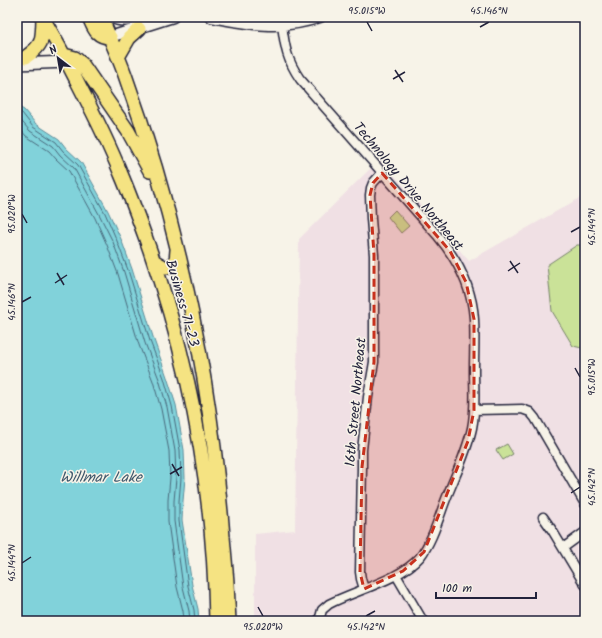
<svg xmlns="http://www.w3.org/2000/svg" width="602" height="638" font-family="Kalam,sans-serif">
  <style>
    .built { fill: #f0e0e4 }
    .green { fill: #cae298; stroke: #76826a }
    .water { fill: #81d2da; stroke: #5b8c9a }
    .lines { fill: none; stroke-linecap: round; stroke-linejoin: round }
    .shore { stroke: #48687b; stroke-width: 1 }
    .minor-casing { stroke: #22223b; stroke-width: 11 }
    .tertiary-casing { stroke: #22223b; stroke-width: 13 }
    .secondary-casing { stroke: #22223b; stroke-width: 14 }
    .trunk-casing { stroke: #22223b; stroke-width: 16 }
    .minor { stroke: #f7f3e8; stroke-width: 8 }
    .tertiary { stroke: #f7f3e8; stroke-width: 10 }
    .secondary { stroke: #f7f3e8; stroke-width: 11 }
    .trunk { stroke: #f5e382; stroke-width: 13 }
    .marked { fill: #c8321e; fill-opacity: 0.2; stroke: #c8321e; stroke-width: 3; stroke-dasharray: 8 5; stroke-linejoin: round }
    .ticks { fill: none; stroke: #22223b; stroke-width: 1.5 }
    .labels { text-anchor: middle; stroke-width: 3; stroke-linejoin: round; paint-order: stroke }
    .street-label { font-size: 14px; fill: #22223b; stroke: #f7f3e8 }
    .water-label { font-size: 15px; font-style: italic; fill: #3e576b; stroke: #f7f3e8 }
    .neatline { fill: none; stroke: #22223b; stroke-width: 1.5 }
    .ticks-label { font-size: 10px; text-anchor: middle; fill: #22223b }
  </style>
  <rect width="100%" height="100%" fill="#f7f3e8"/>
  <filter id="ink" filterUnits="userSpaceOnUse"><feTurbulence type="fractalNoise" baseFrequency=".025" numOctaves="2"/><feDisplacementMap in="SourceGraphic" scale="8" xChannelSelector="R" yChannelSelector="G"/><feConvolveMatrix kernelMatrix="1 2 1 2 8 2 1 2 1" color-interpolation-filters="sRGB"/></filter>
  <g filter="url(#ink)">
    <path class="built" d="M380,159L469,261L585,195V621H255V534L295,530L299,239Z"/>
    <path class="green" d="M395,210L409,226L401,233L388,217Z
      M577,245H585V347L582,348L573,346L552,311L547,265Z
      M507,444L513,454L503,460L496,450Z"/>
    <path class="water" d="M17,106L24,110L36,124L59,139L66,148L81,162L108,211L121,239L132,269L154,340L167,377L176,405L184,450L185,478L183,501L182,520L192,585L198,609L199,621H17Z"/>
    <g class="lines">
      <path class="shore" d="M17,110L22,113L33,127L56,142L63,151L78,165L105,213L117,241L128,270L150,341L164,378L172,406L180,450L181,478L179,501V521L188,586L194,610L195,621
        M17,116L30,131L53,146L60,155L74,168L100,216L113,242L124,272L145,343L159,379L167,407L175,451L176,478L174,501V521L183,587L189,611L190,621
        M17,125L26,136L49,151L56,159L69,171L95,218L107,245L118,274L139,345L153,381L161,409L169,451L170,478L168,500V522L177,587L183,611L184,621"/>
      <defs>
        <path id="minor" d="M282,25C285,48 287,60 300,79L437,235C457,259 472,286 474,319C475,336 474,353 474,370C474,389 476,409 472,428C467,452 455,476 446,499C439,517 432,542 420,557C400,580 356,590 329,604L322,610L319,621
          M474,410L522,409L530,412L535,418L585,504
          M543,517L552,530L585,585
          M563,548L585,532
          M396,575L423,621
          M364,589L361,579L360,572L362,467V450L368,397L374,362V255L371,219L370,195L371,188L373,183L382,173"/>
        <path id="tertiary" d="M111,17C122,23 131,20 143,17
          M211,17C250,24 281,31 320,17
          M110,37L173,17"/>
        <path id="secondary" d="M17,64L67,62"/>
        <path id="trunk" d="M42,17C56,40 68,63 80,87C95,116 109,144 121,174C130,195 138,217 146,239C190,362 214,491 216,621
          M89,17C94,28 96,37 110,37
          M101,17C109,36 118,55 125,75C179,225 211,378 223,537C226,565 228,593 229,621
          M64,55L75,58L82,64L128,131L150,171
          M26,57C44,44 42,40 43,19
          M118,57L129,38L139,29
          M154,261L164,267H170L176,262L177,250"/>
      </defs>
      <use href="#minor" class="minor-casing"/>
      <use href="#tertiary" class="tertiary-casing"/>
      <use href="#secondary" class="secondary-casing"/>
      <use href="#trunk" class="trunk-casing"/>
      <use href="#minor" class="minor"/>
      <use href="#tertiary" class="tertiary"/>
      <use href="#secondary" class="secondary"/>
      <use href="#trunk" class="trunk"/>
    </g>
  </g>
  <path class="marked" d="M382,173L450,251L466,282L474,319V410L468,441L424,552L403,571L364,589L360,572L362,467L374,362V255L370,195L373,183Z"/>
  <path class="ticks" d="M367,22L372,31M480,27L489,22M395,70L403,82M393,79L405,72M22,214L27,223M571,232L580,227M510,261L518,273M508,271L520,263M57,273L64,285M55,283L67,275M22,302L31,297M575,368L580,377M172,464L179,476M170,474L182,467M571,493L580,487M22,563L31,557M258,607L263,616M366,616L375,611"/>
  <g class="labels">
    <g class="street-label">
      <text transform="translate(409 186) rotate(50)" y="5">Technology Drive Northeast</text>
      <text transform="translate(183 303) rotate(74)" y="5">Business 71-23</text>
      <text transform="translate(355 402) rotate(-85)" y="5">16th Street Northeast</text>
    </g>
    <g class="water-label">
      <text x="101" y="482">Willmar Lake</text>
    </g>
  </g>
  <rect width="602" height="638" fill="none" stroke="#f7f3e8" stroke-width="44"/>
  <g transform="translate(58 58) rotate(329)" stroke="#f7f3e8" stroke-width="3" paint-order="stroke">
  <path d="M0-3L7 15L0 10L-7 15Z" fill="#22223b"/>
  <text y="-6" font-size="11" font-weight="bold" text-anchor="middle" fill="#22223b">N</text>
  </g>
  <path d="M436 592v6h100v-6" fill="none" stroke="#22223b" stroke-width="2"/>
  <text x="442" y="592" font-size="12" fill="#22223b" stroke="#f7f3e8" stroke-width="3" paint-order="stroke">100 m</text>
  <rect x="22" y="22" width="558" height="594" class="neatline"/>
  <g class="ticks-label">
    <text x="367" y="14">95.015°W</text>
    <text x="489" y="14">45.146°N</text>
    <text transform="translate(11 214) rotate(-90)" y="4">95.020°W</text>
    <text transform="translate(591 227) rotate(-90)" y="4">45.144°N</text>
    <text transform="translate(11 302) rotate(-90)" y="4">45.146°N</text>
    <text transform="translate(591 377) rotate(-90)" y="4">95.015°W</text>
    <text transform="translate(591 487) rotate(-90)" y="4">45.142°N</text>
    <text transform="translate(11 563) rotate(-90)" y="4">45.144°N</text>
    <text x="263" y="630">95.020°W</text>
    <text x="366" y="630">45.142°N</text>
  </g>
</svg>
